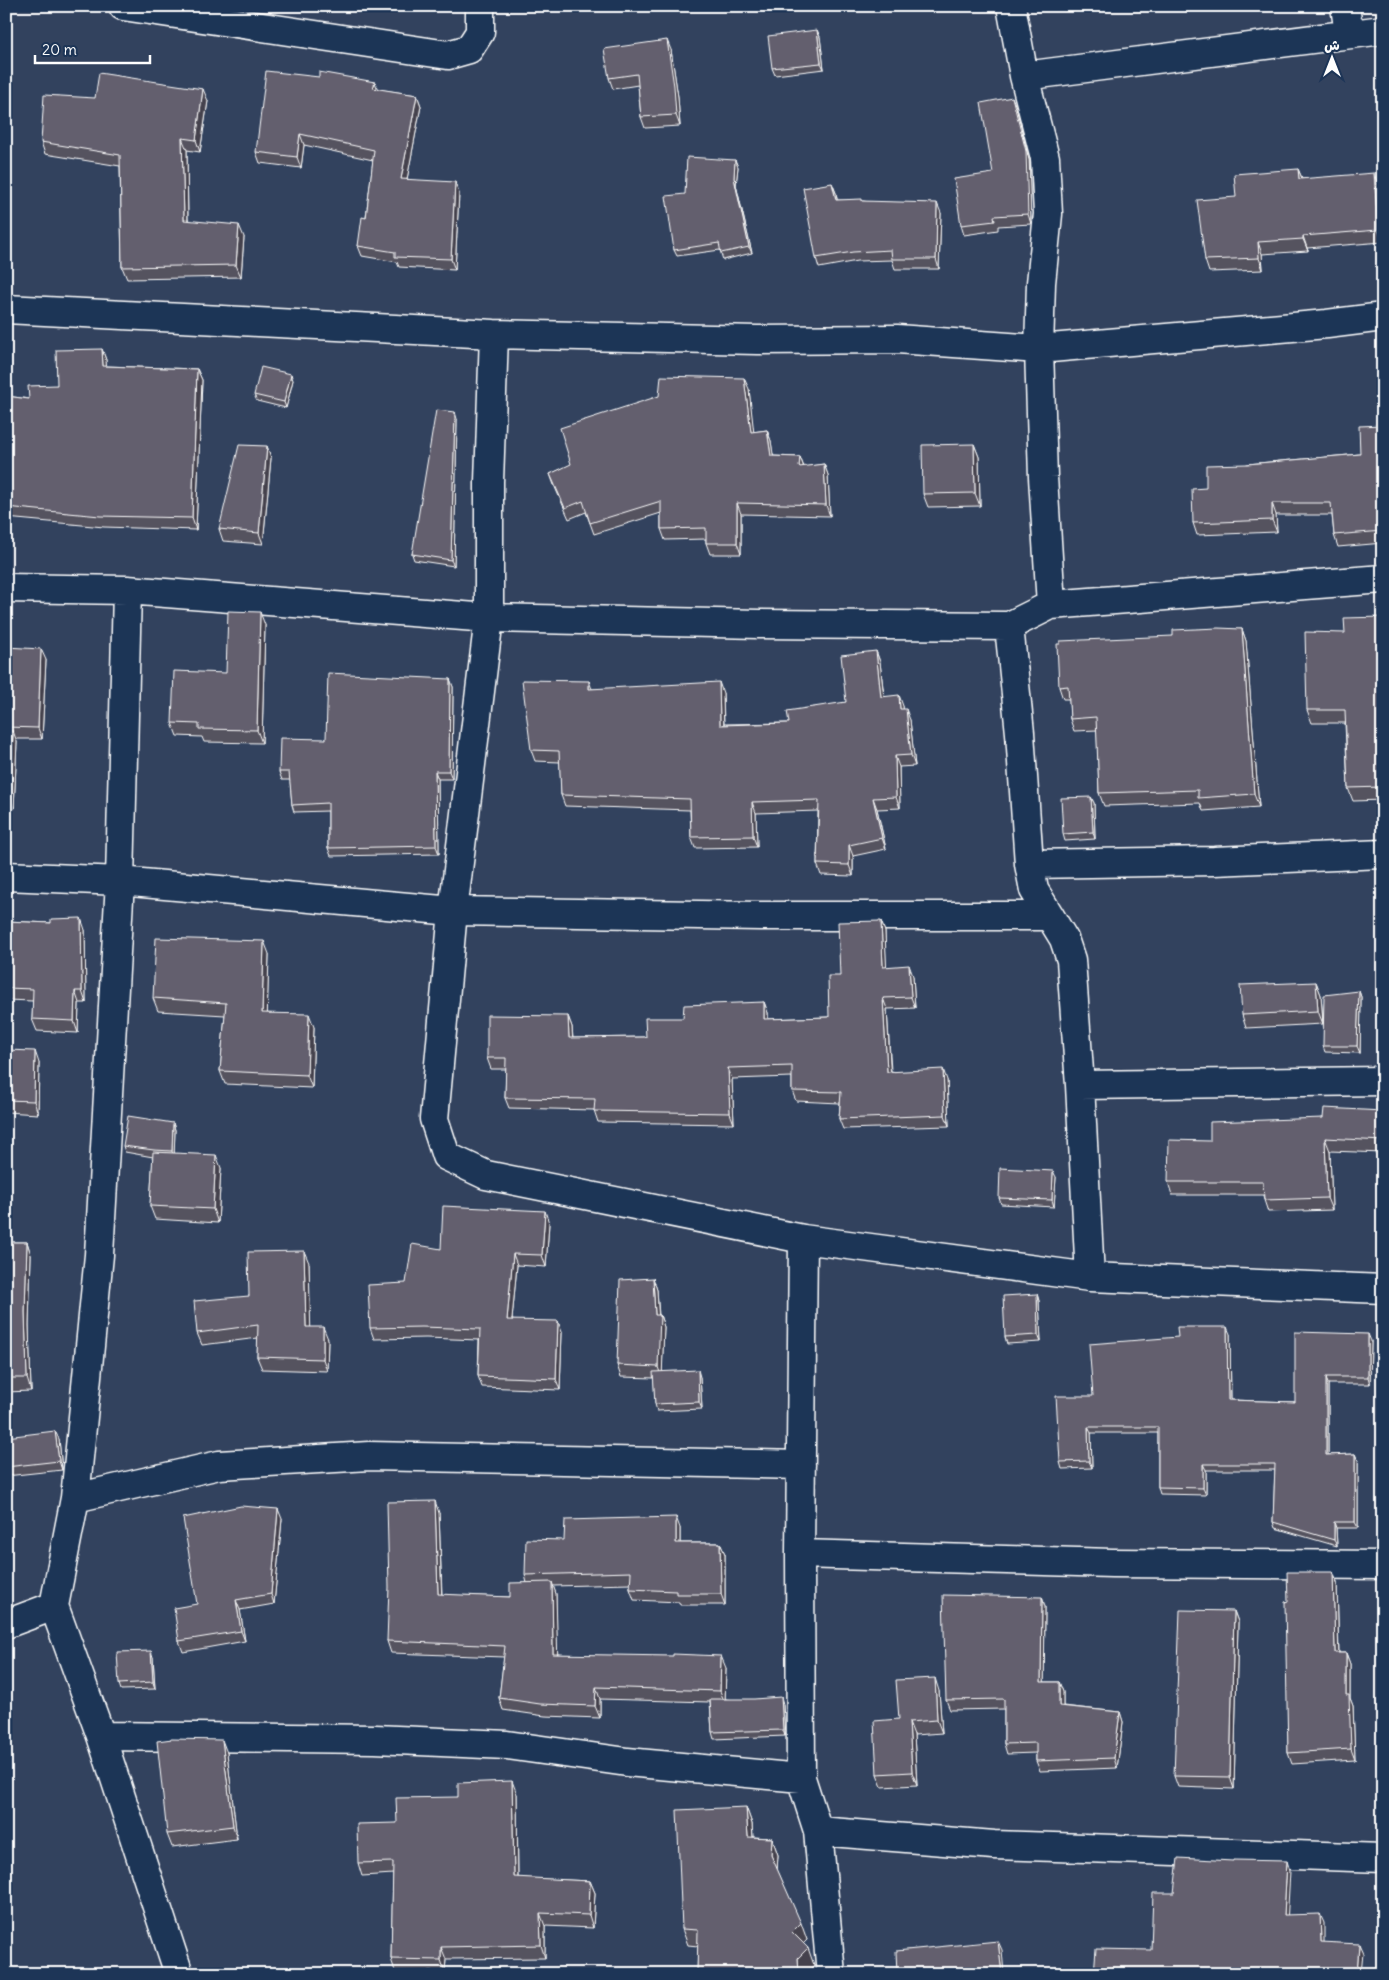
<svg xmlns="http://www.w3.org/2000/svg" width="1389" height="1980" font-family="Delius,'Playpen Sans Arabic',sans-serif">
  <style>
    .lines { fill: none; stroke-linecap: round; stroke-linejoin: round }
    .street-casing { stroke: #fff; stroke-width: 31 }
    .street { stroke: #1d3557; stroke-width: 28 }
    .wall { fill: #55525f; stroke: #fff }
    .shaded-wall { fill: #45424d; stroke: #fff }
    .building { fill: #635f6e; stroke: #fff }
  </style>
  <rect width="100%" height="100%" fill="#32425e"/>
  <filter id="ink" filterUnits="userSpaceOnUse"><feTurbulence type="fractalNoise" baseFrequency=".02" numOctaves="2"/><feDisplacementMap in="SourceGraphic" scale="10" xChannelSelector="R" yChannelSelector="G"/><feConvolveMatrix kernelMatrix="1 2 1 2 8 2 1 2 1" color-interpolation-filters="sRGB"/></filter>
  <g filter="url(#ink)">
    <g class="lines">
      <defs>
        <path id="street" d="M123,6L448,55L469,49L480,32V6
          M1011,6L1024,76L1045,158L1048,214L1041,283L1039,349L1043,477L1051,605
          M1345,6L1349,34
          M1024,76L1383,30
          M6,309L494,334L757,340L897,339L1039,349L1327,324L1383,317
          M494,334L489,482V618L453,911L434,1119L446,1156L486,1175L803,1239L1090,1277L1383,1289
          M6,588L127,590L489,618L759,624L1009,626L1051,605L1383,579
          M127,590L120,881L99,1255L75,1498L54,1606L101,1736L179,1974
          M1009,626L1020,733L1029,864L1034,890L1064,939L1071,960L1080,1085L1090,1277
          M1029,864L1214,861L1383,854
          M6,876L120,881L453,911L760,916H1050
          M1080,1085L1383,1081
          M803,1239L800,1554L801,1778L818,1831L831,1974
          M75,1498L219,1465L369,1456L801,1465
          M800,1554L1112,1563L1383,1565
          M6,1624L54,1606
          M101,1736L375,1739L507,1745L627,1762L801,1778
          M818,1831L994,1845L1383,1858"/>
      </defs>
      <use href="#street" class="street-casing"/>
      <use href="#street" class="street"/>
    </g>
    <path class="wall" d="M817,30L820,37L824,69L775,75L772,68Z
      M671,50L678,97L680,126L645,128L641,117L638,85L613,89L609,78Z
      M377,89L417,95L421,106L407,179L459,193L455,270L399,267L397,262L362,256L358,246L366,218L373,160L304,145L301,168L260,163L256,152Z
      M95,98L208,101L200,152L187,150L188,220L244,237L241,277L127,279L122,267L120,166L45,154L41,142Z
      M1016,107L1029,160L1031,224L998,226V230L964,235L961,225L993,173Z
      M735,160L738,167L736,185L752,253L723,260L720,250L677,256L674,250L685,194Z
      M1298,169L1302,178L1378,185L1383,242L1307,248L1308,251L1262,254L1263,270L1209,272L1205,260L1236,197Z
      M832,183L836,193L837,200L863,201L941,213L939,269H895L892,260L857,261L819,268L816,258Z
      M102,349L106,360V366L197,369L202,380L196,530L104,527L6,518V396L29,399L57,385Z
      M293,380L286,408L257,401L254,395Z
      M749,389L753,432L767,430L771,441L773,456L800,457L804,467L824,464L828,475L830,516L741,514V554H710L706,543V539L665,540L661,529V513L594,534L586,512L569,519L554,485L550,474Z
      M457,419L454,566L414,560L412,554Z
      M1383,425V543L1338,547L1334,535L1332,515H1276L1277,532L1197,535L1193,523L1206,488L1247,464L1360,454Z
      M974,444L979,457L980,506L928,507L923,494Z
      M267,446L271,458L263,544L223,541L219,529Z
      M1383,617V800L1353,801L1348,788L1345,723H1312L1307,710L1345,633Z
      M265,625L262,743L204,742L202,737L177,736L172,723L226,673Z
      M1242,629L1246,641L1259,807L1203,811L1200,803L1104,806L1099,793L1097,730L1074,731L1070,719L1069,699H1063L1059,687L1173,636Z
      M6,647L46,660L42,739H16L17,742L14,809H6Z
      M876,651L880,662L884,696L903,706V709L910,720L915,766L899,767L900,808L877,809L886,849L853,856V876L821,875L817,864L818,811L756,813L757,847L695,848L691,837L690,810L565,806L561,795L560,762L535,761L531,750L592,689L723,693L724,724L789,723L846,702Z
      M450,679L453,687L452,779H438L439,854L331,856L328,848V811L294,812L292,805L290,780H282L279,772L326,739Z
      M1091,797L1094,803L1095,839L1065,841L1063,834Z
      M6,921L51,923L85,930L86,1003H79L78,1033L37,1031L32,1019L33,1001L6,1000Z
      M881,921L885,932L886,967L913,976L915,1008L887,1009L891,1071L947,1080L949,1126L843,1129L839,1119L840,1103L796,1101L792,1091V1077L732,1079L734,1124L598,1122L594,1110L509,1108L505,1098L506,1069H491L487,1058L568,1016L572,1027L573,1038L646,1037L683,1018L764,1002L768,1013V1019L829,1017L840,976Z
      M269,954L267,1013L314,1027L312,1088L225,1084L220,1071L225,1015L158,1011L153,998Z
      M1316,982L1321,995L1323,1024L1246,1028L1242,1015Z
      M1359,991L1361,997L1360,1053L1325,1052L1323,1046Z
      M6,1050L39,1063L38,1114L6,1112Z
      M1383,1111V1153L1330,1151L1332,1210L1268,1212L1264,1200L1263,1195H1172L1168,1182L1210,1141L1323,1118Z
      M173,1123L175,1130L174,1153L221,1168L218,1223L155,1219L150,1206L153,1157L125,1152L123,1146Z
      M1056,1177L1054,1207L1001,1204L999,1198Z
      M549,1223L546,1267L517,1265L512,1320L562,1332L560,1390L482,1387L478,1376L479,1340L426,1338L374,1339L370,1328L406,1283L441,1249Z
      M6,1242H27L31,1255L29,1325L31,1391L6,1392Z
      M309,1263L310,1327L328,1339L327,1371L262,1369L257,1357L258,1338L202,1345L197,1333L249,1296Z
      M653,1278L657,1290L659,1315H660L664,1327L662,1372L700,1377L702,1409L657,1411L655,1404L654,1378L621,1377L617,1365Z
      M1037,1294L1039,1301L1041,1342L1007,1344L1005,1337Z
      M1230,1334L1231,1400L1295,1402L1371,1341L1370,1384H1328V1455L1355,1454L1358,1461V1528H1336L1337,1546L1275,1528L1273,1522L1275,1470H1206V1495L1160,1494L1158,1487V1433H1091L1092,1468L1062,1469L1060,1462L1093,1396Z
      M6,1437L59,1439L62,1470L6,1476Z
      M439,1513L442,1595L510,1597L527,1583L525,1575L564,1540L680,1528V1543H720L725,1554V1605H680L679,1602L634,1600L630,1589V1584L553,1586L556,1594L557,1654L726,1668L725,1699L783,1704L785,1736L714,1739L712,1732L710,1702L600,1699V1718L545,1716L503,1710L499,1698L504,1657L391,1653L387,1641Z
      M282,1519L274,1604L240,1610L245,1641L183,1652L179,1641L197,1604Z
      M1333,1572L1337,1583L1339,1653H1346L1350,1664V1698L1353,1706L1355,1760L1292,1764L1288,1753V1601Z
      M1042,1597L1045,1607L1044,1682H1059L1063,1692V1706L1120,1712L1123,1722L1117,1768L1040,1771L1036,1761V1753L1007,1754L1004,1744V1709L950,1710L946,1700Z
      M1234,1611L1238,1622L1234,1789L1178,1787L1174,1776Z
      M153,1657L155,1689L121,1690L119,1684Z
      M939,1691L942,1733L914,1735L917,1785L882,1787L877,1774L899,1719Z
      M227,1753L237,1839L172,1847L167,1834Z
      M517,1794L518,1878L590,1881L595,1893L593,1928L545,1926V1958L446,1959L445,1972L395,1971L391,1959L393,1874L362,1876L358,1863L397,1823L458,1797Z
      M746,1807L752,1824L753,1837L772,1838L778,1855L777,1869L807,1940L803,1944L814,1965L805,1974H697L698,1946L688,1945L682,1929Z"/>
    <path class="shaded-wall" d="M817,30L820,37L824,69L821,63Z
      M667,40L671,50L678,97L680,126L676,115Z
      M375,82L379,93L373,88Z
      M203,89L208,101L200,152L196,140Z
      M417,95L421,106L405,190L401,179Z
      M1012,97L1016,107L1029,160L1031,224L1028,214Z
      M300,134L304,145L301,168L297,157Z
      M182,138L187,150L188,232L184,220Z
      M735,160L738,167L736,185L752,253L749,247L734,178Z
      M1298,169L1303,181L1299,179Z
      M1374,173L1378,185L1383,242L1378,230Z
      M455,182L459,193L455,270L451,259Z
      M832,183L836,193L839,210L836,200Z
      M937,203L941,213L939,269L936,259Z
      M239,225L244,237L241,277L236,265Z
      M1303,236L1308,251L1303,239Z
      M1258,242L1262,254L1263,270L1259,258Z
      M102,349L106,360L107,377L103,366Z
      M197,369L202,380L196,530L192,518Z
      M291,374L293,380L286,408L284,402Z
      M744,378L749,389L755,443L751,432Z
      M455,412L457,419L454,566L451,560Z
      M767,430L771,441L775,467L771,456Z
      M974,444L979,457L980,506L975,493Z
      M267,446L271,458L263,544L259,533Z
      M800,457L804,468L799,467Z
      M824,464L828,475L830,516L826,505Z
      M737,503L741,514V554L737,543Z
      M1272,503L1276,515L1277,532L1272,520Z
      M260,612L265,625L262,743L257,730Z
      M1242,629L1246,641L1259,807L1254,794Z
      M41,649L46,660L42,739L38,728Z
      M876,651L880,662L885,708L881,697Z
      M450,679L453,687L452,779L449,771Z
      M589,681L593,692L589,689Z
      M719,682L723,693L724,736L720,725Z
      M899,695L903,706L904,720L900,709Z
      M906,709L910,720L915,766L911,755Z
      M13,731L17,742L14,809L10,798Z
      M895,756L899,767L900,808L896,797Z
      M435,771L438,779L439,854L436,846Z
      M1091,797L1094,803L1095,839L1093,832Z
      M873,798L877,809L886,849L882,838Z
      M752,802L756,813L757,847L753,836Z
      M849,845L853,856V876L849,865Z
      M81,918L85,930L86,1003L82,991Z
      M881,921L885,932L887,978L883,967Z
      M264,941L269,954L267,1026L262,1013Z
      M909,965L913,976L915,1008L911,997Z
      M1316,982L1321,995L1323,1024L1318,1011Z
      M75,991L79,1003L78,1033L74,1021Z
      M1359,991L1361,997L1360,1053L1357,1046Z
      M883,998L887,1009L891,1082L887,1072Z
      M764,1002L768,1013V1030L764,1019Z
      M309,1014L314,1027L312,1088L307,1075Z
      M568,1016L572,1027L573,1049L569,1038Z
      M35,1051L39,1063L38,1114L34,1101Z
      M728,1068L732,1079L734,1124L730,1113Z
      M943,1069L947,1080L949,1126L945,1115Z
      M173,1123L175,1130L174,1158L172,1151Z
      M1325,1138L1330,1151L1332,1210L1327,1198Z
      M216,1155L221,1168L218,1223L213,1209Z
      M1053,1171L1056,1177L1054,1207L1052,1200Z
      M545,1211L549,1223L546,1267L542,1255Z
      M27,1242L31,1255L29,1325L31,1391L27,1378L25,1312Z
      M304,1251L309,1263L311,1339L306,1327Z
      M513,1254L517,1265L511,1331L507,1320Z
      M653,1278L657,1290L659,1323L660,1315L664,1327L662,1378L658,1367Z
      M1037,1294L1039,1301L1041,1342L1038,1335Z
      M558,1321L562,1332L560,1390L556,1379Z
      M323,1327L328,1339L327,1371L323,1359Z
      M1227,1327L1230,1334L1231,1406L1228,1400Z
      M1368,1334L1371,1341L1370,1384L1368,1377Z
      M698,1370L700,1377L702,1409L699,1402Z
      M1326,1377L1328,1384V1462L1326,1455Z
      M1088,1427L1091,1433L1092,1468L1089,1461Z
      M55,1431L59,1439L62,1470L59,1461Z
      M1355,1454L1358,1461V1528L1355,1522Z
      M1203,1464L1206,1470V1495L1203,1488Z
      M435,1501L439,1513L442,1606L438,1594Z
      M278,1509L282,1519L274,1604L271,1594Z
      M676,1517L680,1528V1554L676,1543Z
      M1334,1522L1336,1528L1337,1546L1334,1540Z
      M720,1543L725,1554V1605L721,1594Z
      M1333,1572L1337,1583L1339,1664L1335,1653Z
      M552,1582L556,1594L558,1666L553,1654Z
      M1042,1597L1045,1607L1044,1692L1041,1682Z
      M236,1600L240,1610L245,1641L241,1631Z
      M1234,1611L1238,1622L1234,1789L1230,1777Z
      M151,1651L153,1657L155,1689L153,1682Z
      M1346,1653L1350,1664V1698L1353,1706L1355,1760L1351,1749L1346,1695Z
      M721,1656L726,1668L725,1703L720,1691Z
      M935,1678L939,1691L942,1733L937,1720Z
      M1059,1682L1063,1692V1716L1059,1706Z
      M596,1687L600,1699V1718L595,1706Z
      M781,1697L783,1704L785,1736L783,1730Z
      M1120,1712L1123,1722L1117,1768L1114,1758Z
      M909,1722L914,1735L917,1785L912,1772Z
      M222,1740L227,1753L237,1839L233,1826Z
      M512,1781L517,1794L518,1890L514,1877Z
      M746,1807L752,1824L754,1854L748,1837Z
      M772,1838L778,1855L777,1871L771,1855Z
      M1287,1861L1290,1871L1287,1924L1284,1915Z
      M590,1881L595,1893L593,1928L589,1915Z
      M540,1913L545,1926V1958L541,1945Z
      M1320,1914L1324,1923V1952L1321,1942Z
      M801,1923L807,1940L798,1949L792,1932Z
      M998,1941L1002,1950L1004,1974H1002Z
      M1359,1944L1363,1953L1361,1974H1357Z
      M441,1947L446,1959L445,1972L441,1960Z
      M808,1948L814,1965L805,1974H799L798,1958Z"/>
    <path class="building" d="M817,30L821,63L772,68L768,36Z
      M667,40L674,86L676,115L641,117L637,74L609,78L604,49Z
      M266,71L319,77V72L375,82L373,88L417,95L401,179L455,182L451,259L395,257V252L358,246L362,217L366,218L374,150L300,134L297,157L256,152Z
      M99,73L203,89L196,140L182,138L184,220L239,225L236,265L122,267L120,155L41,142L44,95L95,98Z
      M1012,97L1026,151L1028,214L994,216L995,221L961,225L954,179L993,173L981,103Z
      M687,157L735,160L734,178L749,247L721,253L719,243L674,250L666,196L685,194Z
      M1298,169L1299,179L1374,173L1378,230L1303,236V239L1258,242L1259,258L1205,260L1197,200L1236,197L1234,174Z
      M832,183L836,200L862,199V201L937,203L936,259H892L891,250L853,252L816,258L803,188Z
      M102,349L103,366L197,369L192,518L100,516L6,507V396L29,399L28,386L57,385L56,350Z
      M261,367L291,374L284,402L254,395Z
      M661,376L744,378L751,432L767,430L771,456L800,457L799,467L824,464L826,505L737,503V543H706V528L661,529V501L590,523L583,501L565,508L550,474L571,464L560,428L659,396Z
      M436,410L455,412L451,560L412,554Z
      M1383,425V531L1334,535L1331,503H1272V520L1193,523L1192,489L1206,488V465L1247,464L1360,454L1359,426Z
      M974,444L975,493L923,494L922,445Z
      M239,445L267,446L259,533L219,529Z
      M228,611L260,612L257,730L199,729V724L172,723L174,671L226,673Z
      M1383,617V787L1348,788L1345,710H1307L1305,632L1345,633L1344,618Z
      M1218,628L1242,629L1254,794L1198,798V790L1099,793L1096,717L1070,719L1068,686L1059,687L1057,644H1060V641L1173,636V630Z
      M6,647L41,649L38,728L6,727Z
      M876,651L881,697L899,695L900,709H906L911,755L895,756L896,797L873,798L882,838L849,845V865L817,864L819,800L752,802L753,836L691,837L690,799L561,795L559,751L531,750L522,680L589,681V689L719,682L720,725L789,723L787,711L846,702L841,655Z
      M328,673L450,679L449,771H435L436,846L328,848V803L292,805L289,772H279L280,738L326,739Z
      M6,730L13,731L10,798H6Z
      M1091,797L1093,832L1063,834L1061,798Z
      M81,918L82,991H75L74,1021L32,1019L33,989L6,988V921L51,923V919Z
      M881,921L883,967L909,965L911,997L883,998L887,1072L943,1069L945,1115L839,1119L841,1092L792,1091V1066L728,1068L730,1113L594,1111L595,1099L505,1098L506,1058H487V1015L568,1016L569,1038L646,1037L645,1018H683L684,1005L764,1002V1019L829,1017L828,976H840L838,922Z
      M156,938L264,941L262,1013L309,1014L307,1075L220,1071L226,1003L153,998Z
      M1316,982L1318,1011L1242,1015L1240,985Z
      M1359,991L1357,1046H1323L1324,995Z
      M6,1050L35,1051L34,1101L6,1100Z
      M1324,1108L1383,1111V1141L1325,1138L1327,1198L1264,1200L1263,1182H1168L1169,1140L1210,1141V1122L1323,1118Z
      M128,1116L173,1123L172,1151L154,1150L123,1146Z
      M153,1152L216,1155L213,1209L150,1206Z
      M1000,1168L1053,1171L1052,1200L999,1198Z
      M443,1206L545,1211L542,1255L513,1254L507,1320L558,1321L556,1379L478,1376L480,1329L422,1327L370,1328L368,1285L406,1283L412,1244L441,1249Z
      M6,1242H27L25,1312L27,1378H6Z
      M304,1251L306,1327H323V1359L257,1357L258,1325L197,1333L194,1301L249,1296L248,1252Z
      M653,1278L655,1315H660L658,1367L617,1365L620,1280Z
      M1037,1294L1038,1335L1005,1337L1003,1296Z
      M1177,1327H1227L1228,1400L1295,1402V1332L1368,1334V1377H1326V1455L1355,1454V1522H1334V1540L1273,1522L1275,1464H1203V1488L1158,1487V1427H1088L1089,1461L1060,1462L1056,1396H1093L1089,1344L1178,1337Z
      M698,1370L699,1402L655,1404L653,1372Z
      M55,1431L59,1461L6,1467V1437Z
      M435,1501L438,1594L510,1597V1583L552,1582L553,1654L673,1656V1654L721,1656L720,1691L596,1687L595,1706L540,1704L499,1698L505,1646L387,1641L389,1587L387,1502Z
      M241,1506L278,1509L271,1594L236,1600L241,1631L179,1641L174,1608L197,1604L183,1518Z
      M676,1517V1543H720L721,1594H676V1591L630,1589L631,1572L525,1575L526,1539L564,1540L565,1520Z
      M1287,1572H1333L1335,1653H1346V1695H1349L1351,1749L1288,1753L1285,1602L1288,1601Z
      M943,1595L1042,1597L1041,1682H1059V1706L1120,1712L1114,1758L1036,1761V1743L1004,1744V1699L946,1700Z
      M1180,1610L1234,1611L1230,1777L1174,1776Z
      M151,1651L153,1682L119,1684L117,1652Z
      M935,1678L937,1720L909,1722L912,1772L877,1774L874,1721L899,1719L896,1680Z
      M781,1697L783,1730L712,1732L710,1699H754Z
      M172,1739L222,1740L233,1826L167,1834L157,1741Z
      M512,1781L514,1877L590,1881L589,1915L540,1913L541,1945L441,1947V1960L391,1959L393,1862L358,1863L357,1824L397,1823L396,1798L458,1797V1783Z
      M746,1807L748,1837L772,1838L771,1855L801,1923L792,1932L808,1948L798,1958L799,1974H697L698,1930L682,1929L677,1810Z
      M1178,1858L1233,1861V1860L1287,1861L1284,1915L1320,1914L1321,1942L1359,1944L1357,1974H1094L1096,1949L1151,1950L1153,1893H1174Z
      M998,1941L1002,1974H897L896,1951Z"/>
  </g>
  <rect width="1389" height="1980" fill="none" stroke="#1d3557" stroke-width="25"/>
  <rect x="12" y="12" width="1364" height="1955" fill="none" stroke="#fff" stroke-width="2" filter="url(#ink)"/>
  <g transform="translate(1332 58)" stroke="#1d3557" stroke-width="4" paint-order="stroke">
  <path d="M0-4L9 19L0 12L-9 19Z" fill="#ffffff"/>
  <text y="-8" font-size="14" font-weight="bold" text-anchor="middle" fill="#ffffff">ش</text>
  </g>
  <path d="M35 55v8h115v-8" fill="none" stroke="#ffffff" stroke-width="2.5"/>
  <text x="42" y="55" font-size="15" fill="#ffffff" stroke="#1d3557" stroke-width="4" paint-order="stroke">20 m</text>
</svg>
